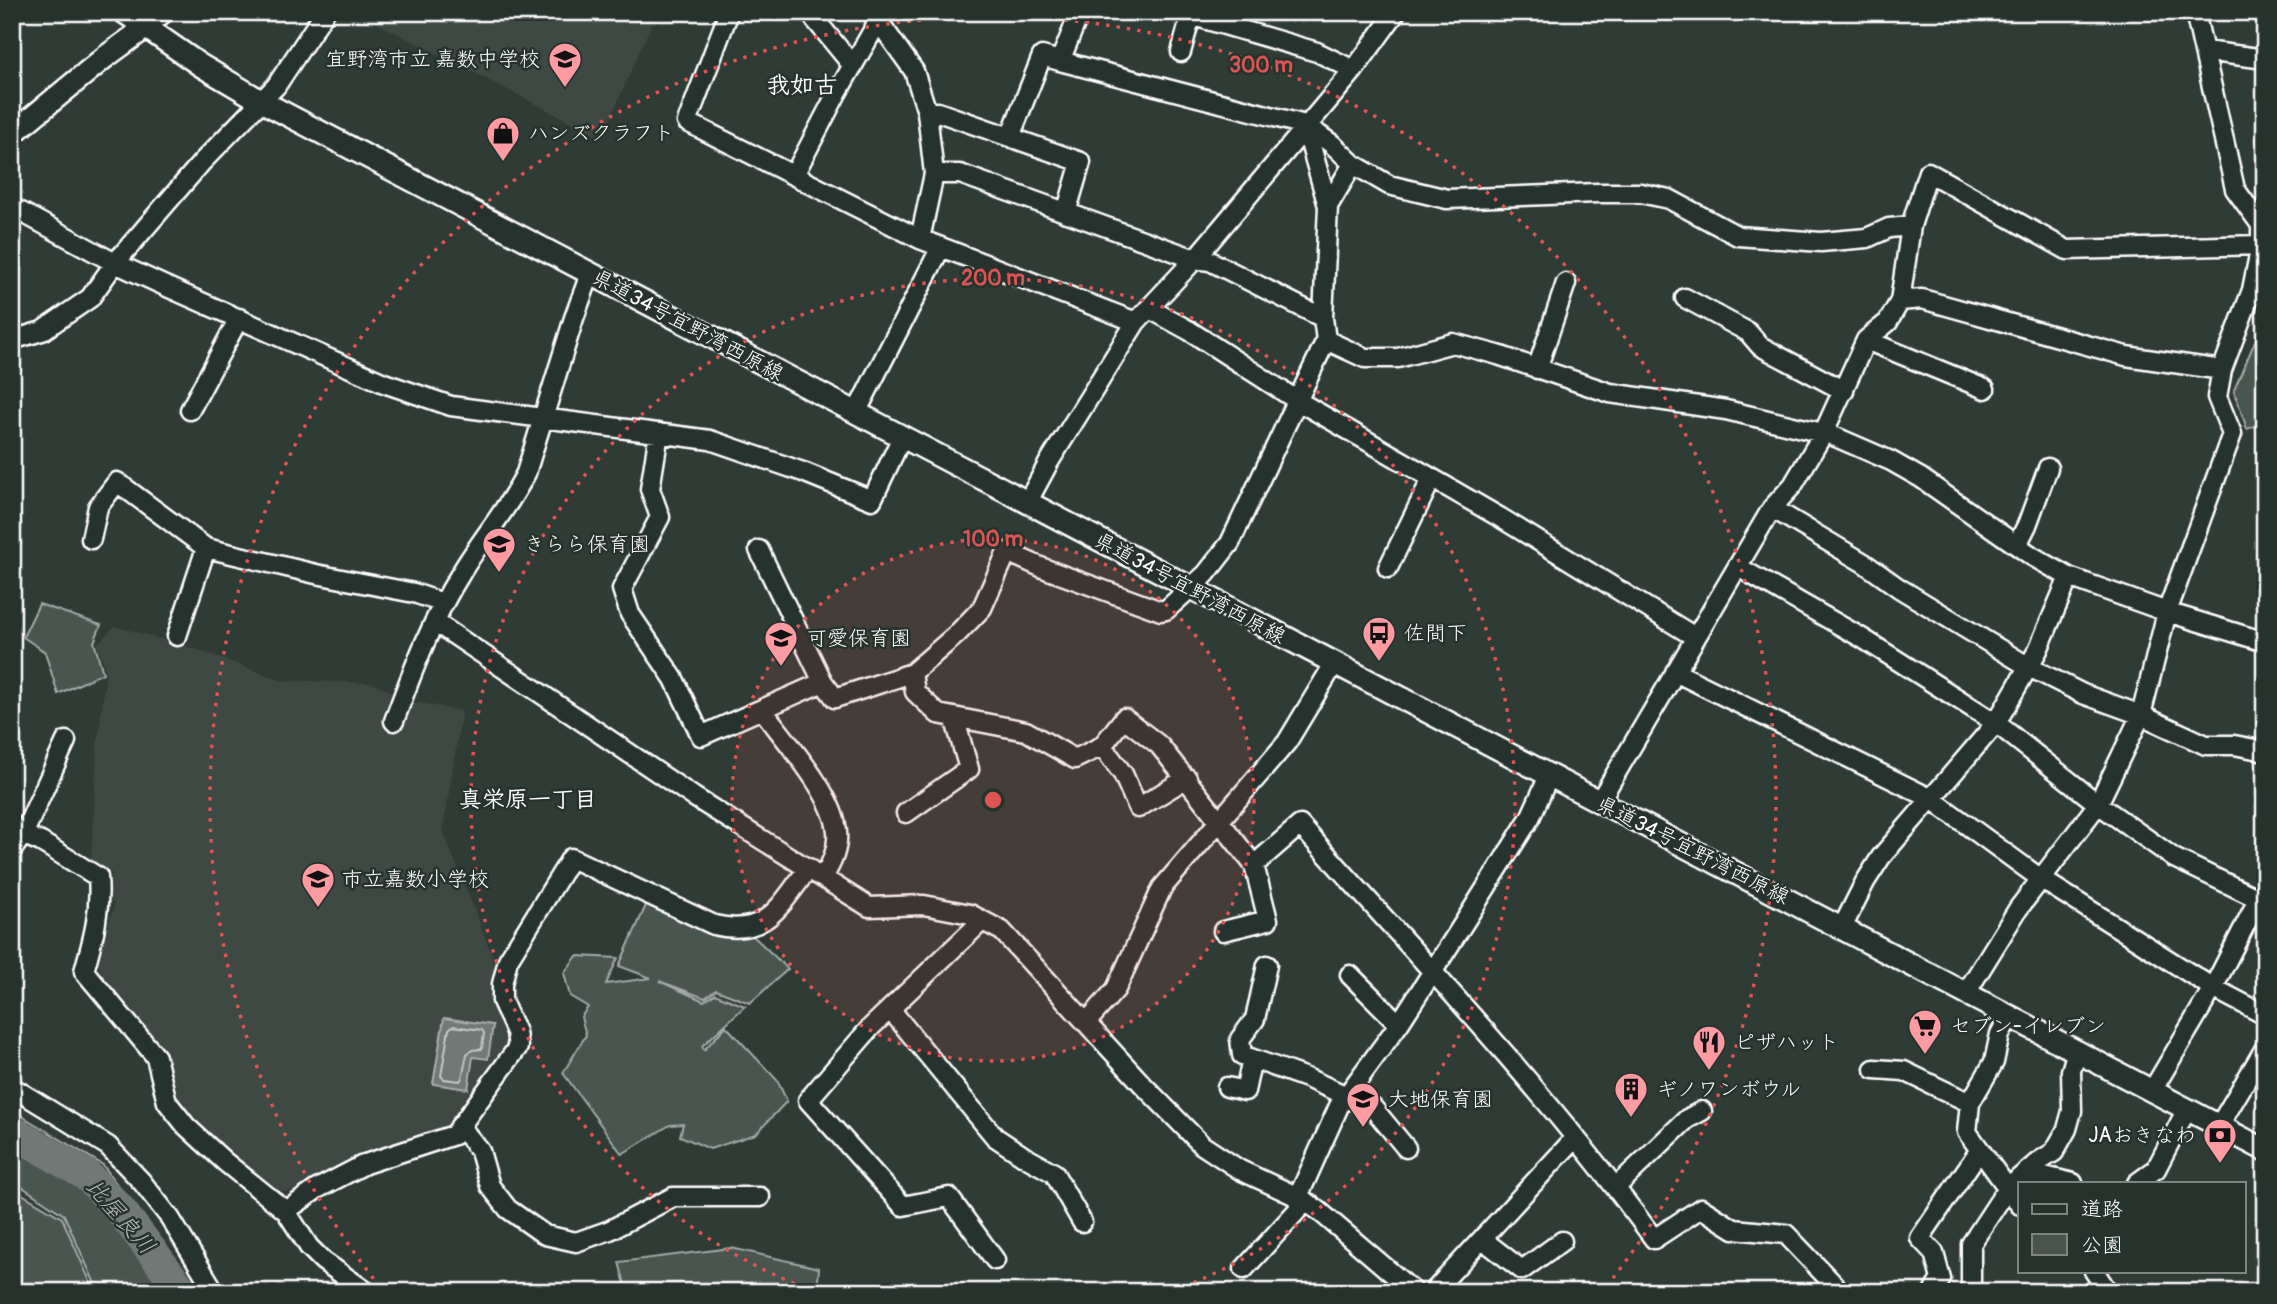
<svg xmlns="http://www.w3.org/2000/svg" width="2277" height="1304" font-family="Pangolin,'Klee One',sans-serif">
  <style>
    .built { fill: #3c4842 }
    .green { fill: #4a544f; stroke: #a4aaa7; stroke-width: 2 }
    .water { fill: #707975; stroke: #a9afac; stroke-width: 2 }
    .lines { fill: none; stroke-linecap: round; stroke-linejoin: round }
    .shore { stroke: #c6c9c8; stroke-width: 2 }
    .river { stroke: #707975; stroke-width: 32 }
    .minor-casing { stroke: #fff; stroke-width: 23 }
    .major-casing { stroke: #fff; stroke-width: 26 }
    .minor { stroke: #26332d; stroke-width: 18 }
    .major { stroke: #26332d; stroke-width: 21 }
    .ring { fill: none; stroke: #de5353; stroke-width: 3.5; stroke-dasharray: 3.5 7 }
    .labels { text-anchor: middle; stroke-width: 5; stroke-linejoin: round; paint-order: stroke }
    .poi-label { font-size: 21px; fill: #fff; stroke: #26332d; text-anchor: start }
    .street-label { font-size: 21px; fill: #fff; stroke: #26332d }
    .neighbourhood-label { font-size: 23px; font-weight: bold; fill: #fff; stroke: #26332d }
    .water-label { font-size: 23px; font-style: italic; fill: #b8bcba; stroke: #26332d }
    .quarter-label { font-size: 24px; font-weight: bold; fill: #fff; stroke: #26332d }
    .centre { fill: #de5353; stroke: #26332d; stroke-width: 3.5 }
    .ring-label { font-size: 21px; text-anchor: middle; font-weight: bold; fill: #de5353; stroke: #26332d; stroke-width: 5; stroke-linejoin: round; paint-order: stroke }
  </style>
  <rect width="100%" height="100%" fill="#2f3b35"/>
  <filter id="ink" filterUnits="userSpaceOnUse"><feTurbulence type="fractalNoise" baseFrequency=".0143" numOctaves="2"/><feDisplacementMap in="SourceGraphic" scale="14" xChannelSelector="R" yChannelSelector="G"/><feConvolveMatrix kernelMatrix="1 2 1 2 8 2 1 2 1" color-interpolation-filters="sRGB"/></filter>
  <g filter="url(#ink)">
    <path class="built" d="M355,12H657L602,138Z
      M115,626L193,648L280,680L372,683L415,702L462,711L443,831L492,954L508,1033L510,1050L450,1129L347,1162L296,1192L282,1191L237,1159L176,1099L167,1060L104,979L97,962L114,906L109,897L112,874L91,862L97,747L106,672L97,644Z"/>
    <path class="green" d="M2265,318V423L2247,429L2234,390Z
      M39,604L101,625L94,642L103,673L58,694L45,652L23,637Z
      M647,903L731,938L752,935L788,969L750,1003L716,990L705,998L659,981L704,1001L715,994L745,1006L702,1046L704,1050L726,1026L777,1080L787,1101L756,1134L710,1149L680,1136L683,1124L670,1125L622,1154L563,1073L586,1035L581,1017L588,1007L570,996L564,973L577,956L618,958L606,984L651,978L619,966Z
      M12,1110L103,1165L194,1292H94L97,1288L64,1215L12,1180Z
      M12,1188L62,1218L93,1288L90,1292H12Z
      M731,1248L819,1268L817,1292H772L770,1288H626L619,1262Z"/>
    <path class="water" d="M444,1018L493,1025L488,1059L473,1057L468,1089L433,1084Z"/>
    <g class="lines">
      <path class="shore" d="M453,1026L482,1030L484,1033L482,1049L472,1050L467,1054L462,1078L460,1081L444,1079L441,1076L449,1029Z"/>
      <path class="river" d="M12,1131L86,1175L118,1207L183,1292"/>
      <defs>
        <path id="minor" d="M729,12L687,122L920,239
          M809,12L853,66
          M872,12L914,71L927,112L934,174L920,239L1136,322
          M1080,12L1060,61L1305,125L1332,144L1353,164L1389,185L1447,199L1597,193H1641L1669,199L1738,236L1821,242L1867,238L1889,228L1911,226
          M1180,12L1317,52L1354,70
          M145,28L165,12
          M2205,51L2265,59
          M1181,52L1192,12
          M927,112H938L1081,162L1066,213
          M1010,137L1042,56L1060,61
          M934,174H960L1195,259L1210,261L1323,318
          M794,175L837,93L879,20
          M1328,206L1353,164
          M12,207L115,263L165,286L384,383L451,406L710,440L803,472L872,500L902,437
          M1685,298L1748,332L1760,346L1844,391
          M1900,301L1911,226L1928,172L2067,250L2261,245
          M1150,309L1190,331L1298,401L1501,518L1695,637
          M12,340L42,331L90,298L115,263L202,162L276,86L325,12
          M1326,340L1365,358H1398L1453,343L1498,355L1610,393L1726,410L1831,435L1891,461L1921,478L2032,556L2069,577L2167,612L2265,642
          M1866,340L1985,389
          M1537,369L1566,283
          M190,410L239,318
          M856,413L941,247
          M659,433L650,489L660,517L622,589L630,614L674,679L701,736L823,682L835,698L912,673L957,634L982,608L1007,552L1043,568L1161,611L1166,610L1206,574L1230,543L1326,340L1323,318L1328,206L1305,125
          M1027,503L1049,462L1136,322L1195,259L1354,70L1396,12
          M1772,508L1864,563L1899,588L2029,667L2083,694L2141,715L2206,745H2234L2265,751
          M91,539L98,507L117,482L206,548
          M2017,545L2027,525L2048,468
          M759,550L823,682
          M1738,567L1862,638L1996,723L2098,804L2174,858L2265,902
          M1388,568L1432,478
          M435,622L694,797L869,907L924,905L970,914L1002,931L1144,1086L1202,1145L1240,1170L1298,1197L1318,1210L1414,1292
          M177,636L206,548L316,574L414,593L443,603
          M1675,672L1930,798L2041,879L2213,988L2265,1015
          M912,673L915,692L938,714L1026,731L1075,759L1102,746L1124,718L1159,745L1254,865L1300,825C1422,960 1547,1093 1654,1239L1701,1208L1734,1229L1786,1234L1841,1292
          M762,709C784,739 829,789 836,825C840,843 833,862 823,877
          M394,721C413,670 432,619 461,573C481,539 508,509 526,473L574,318L590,274
          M1102,746L1123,774L1138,808L1187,778
          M1599,802L1772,508L1793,485L1823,434L1866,340L1888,322L1900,301L1922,299L2126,356L2222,370
          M906,813L969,769L954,717
          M12,830L41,842L98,877C101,911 93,939 84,971L156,1057L167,1102L186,1126L225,1162L286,1211L309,1247L323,1261L367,1292
          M12,850L23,835L66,741
          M982,921L871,1027L808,1100L903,1206L949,1197L995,1260
          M1842,928L1865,882L1881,857L1996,723L2038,650L2069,577
          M1223,931L1268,920L1254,865
          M1267,965L1255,1019L1240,1039L1242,1055L1309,1079L1373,1108L1406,1148
          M1350,975L1399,1024
          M1966,993L2018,909L2098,804L2141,715L2167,612L2232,434L2217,397L2222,370L2252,290L2261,245V225L2235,189L2195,12
          M890,1009L995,1137L1025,1157L1054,1173L1082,1222
          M2010,1016L2000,1034L1994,1062L1970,1103L1967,1132L2020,1205
          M1086,1023L1116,989L1162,888L1287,742L1334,664
          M1874,1069L1904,1071L1970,1103
          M12,1087L108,1146L142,1182L170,1218L215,1292
          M1227,1087L1245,1091L1252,1059
          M2152,1091L2213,988L2265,886
          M460,1126L480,1151L490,1186L508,1209L545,1235L576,1242L610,1230L673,1197H760
          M2219,1126L2265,1048
          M2018,1179L2038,1162L2054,1152L2067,1129L2072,1111L2071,1071L2077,1051
          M2137,1183L2156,1169L2187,1109
          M1616,1187L1687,1119L1702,1111
          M1298,1197L1339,1106L1399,1024L1467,918L1530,818L1549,776
          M286,1211L317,1189L365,1164L454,1135L518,1047L516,1032L502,1001V984L508,960L571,858L714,925C768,938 780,904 809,868
          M1482,1239L1522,1270L1562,1241
          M1244,1269L1305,1202
          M2094,1271L2108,1292
          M1433,1292L1575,1138
          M1933,1292L1941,1279L1934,1253L1920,1238L1979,1151
          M1971,1292V1244L2007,1189L2016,1181L2028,1176H2044L2073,1183"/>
        <path id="major" d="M124,12L200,65L261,101L2265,1150
          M12,134L104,58L145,28"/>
      </defs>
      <use href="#minor" class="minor-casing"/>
      <use href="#major" class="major-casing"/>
      <use href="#minor" class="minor"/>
      <use href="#major" class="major"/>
    </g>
  </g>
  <circle cx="993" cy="800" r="261" fill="#de5353" fill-opacity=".12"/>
  <g class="ring">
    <circle cx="993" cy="800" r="261"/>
    <path d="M814 1291A522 522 0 1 1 1172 1291"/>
    <path d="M380 1287A783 783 0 1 1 1606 1287"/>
  </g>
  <defs>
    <symbol id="school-pin" viewBox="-11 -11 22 30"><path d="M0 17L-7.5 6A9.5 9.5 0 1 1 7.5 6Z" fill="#ff9aa2" stroke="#26332d"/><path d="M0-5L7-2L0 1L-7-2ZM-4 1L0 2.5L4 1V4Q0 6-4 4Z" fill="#111"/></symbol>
    <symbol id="shop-pin" viewBox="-11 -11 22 30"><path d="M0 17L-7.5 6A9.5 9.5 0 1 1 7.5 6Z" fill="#ff9aa2" stroke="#26332d"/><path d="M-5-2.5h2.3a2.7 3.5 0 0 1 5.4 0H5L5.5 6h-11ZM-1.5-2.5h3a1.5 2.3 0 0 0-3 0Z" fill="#111"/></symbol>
    <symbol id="bus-pin" viewBox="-11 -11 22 30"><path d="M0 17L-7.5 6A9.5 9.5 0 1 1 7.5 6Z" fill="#ff9aa2" stroke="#26332d"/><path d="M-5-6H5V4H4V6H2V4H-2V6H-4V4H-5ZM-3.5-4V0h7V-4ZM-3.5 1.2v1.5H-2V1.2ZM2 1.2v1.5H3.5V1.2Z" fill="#111"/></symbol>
    <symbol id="supermarket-pin" viewBox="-11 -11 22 30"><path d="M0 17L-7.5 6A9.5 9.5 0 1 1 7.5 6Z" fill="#ff9aa2" stroke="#26332d"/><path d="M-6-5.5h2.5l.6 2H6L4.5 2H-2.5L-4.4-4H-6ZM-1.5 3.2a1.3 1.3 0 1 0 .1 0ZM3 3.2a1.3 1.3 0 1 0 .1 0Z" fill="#111"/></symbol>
    <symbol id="restaurant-pin" viewBox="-11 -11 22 30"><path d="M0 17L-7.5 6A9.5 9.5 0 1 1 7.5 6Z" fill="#ff9aa2" stroke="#26332d"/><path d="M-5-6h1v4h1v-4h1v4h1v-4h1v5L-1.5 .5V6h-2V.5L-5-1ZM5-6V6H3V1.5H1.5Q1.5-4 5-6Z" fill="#111"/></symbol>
    <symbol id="building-pin" viewBox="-11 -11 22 30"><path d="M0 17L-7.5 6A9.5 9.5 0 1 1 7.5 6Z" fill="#ff9aa2" stroke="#26332d"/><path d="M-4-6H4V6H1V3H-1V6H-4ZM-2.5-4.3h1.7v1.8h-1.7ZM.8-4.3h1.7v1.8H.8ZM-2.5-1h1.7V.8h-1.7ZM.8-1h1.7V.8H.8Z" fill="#111"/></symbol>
    <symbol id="bank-pin" viewBox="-11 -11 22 30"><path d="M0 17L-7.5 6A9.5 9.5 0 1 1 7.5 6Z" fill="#ff9aa2" stroke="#26332d"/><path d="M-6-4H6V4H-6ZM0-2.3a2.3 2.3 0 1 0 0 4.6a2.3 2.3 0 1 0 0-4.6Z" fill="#111"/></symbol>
  </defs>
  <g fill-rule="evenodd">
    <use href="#school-pin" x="546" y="40" width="38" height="52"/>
    <use href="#shop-pin" x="484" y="114" width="38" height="52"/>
    <use href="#school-pin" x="480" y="525" width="38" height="52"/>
    <use href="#bus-pin" x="1360" y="614" width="38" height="52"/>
    <use href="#school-pin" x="762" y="619" width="38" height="52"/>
    <use href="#school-pin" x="299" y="860" width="38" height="52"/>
    <use href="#supermarket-pin" x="1906" y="1007" width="38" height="52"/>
    <use href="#restaurant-pin" x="1690" y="1023" width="38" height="52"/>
    <use href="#building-pin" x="1612" y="1070" width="38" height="52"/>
    <use href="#school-pin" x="1344" y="1080" width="38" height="52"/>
    <use href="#bank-pin" x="2201" y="1116" width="38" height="52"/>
  </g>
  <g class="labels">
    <g class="poi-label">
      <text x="540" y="66" text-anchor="end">宜野湾市立 嘉数中学校</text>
      <text x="528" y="140">ハンズクラフト</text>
      <text x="524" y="551">きらら保育園</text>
      <text x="1404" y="640">佐間下</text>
      <text x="806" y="645">可愛保育園</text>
      <text x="342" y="886">市立嘉数小学校</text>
      <text x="1950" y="1033">セブン-イレブン</text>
      <text x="1734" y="1049">ピザハット</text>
      <text x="1656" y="1096">ギノワンボウル</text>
      <text x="1388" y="1106">大地保育園</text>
      <text x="2196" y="1142" text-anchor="end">JAおきなわ</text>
    </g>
    <g class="street-label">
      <text transform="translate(688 325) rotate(28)" y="7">県道34号宜野湾西原線</text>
      <text transform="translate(1190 588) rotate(28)" y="7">県道34号宜野湾西原線</text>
      <text transform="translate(1693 850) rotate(27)" y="7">県道34号宜野湾西原線</text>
    </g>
    <g class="neighbourhood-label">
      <text x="528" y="807">真栄原一丁目</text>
    </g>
    <g class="water-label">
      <text transform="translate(121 1216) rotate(49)" y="8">比屋良川</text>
    </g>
    <g class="quarter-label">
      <text x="802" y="93">我如古</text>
    </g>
  </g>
  <circle cx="993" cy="800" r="10" class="centre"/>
  <g class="ring-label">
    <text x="1261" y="72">300 m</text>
    <text x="993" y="285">200 m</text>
    <text x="993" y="546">100 m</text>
  </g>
  <rect width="2277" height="1304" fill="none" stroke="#26332d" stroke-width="42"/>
  <rect x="21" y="21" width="2235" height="1262" fill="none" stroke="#fff" stroke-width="2.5" filter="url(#ink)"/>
  <rect x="2018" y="1182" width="228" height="91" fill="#26332d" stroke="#7d8581" stroke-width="2"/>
  <rect x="2032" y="1204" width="35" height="10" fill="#26332d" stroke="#7d8581" stroke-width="2"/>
  <text x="2081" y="1216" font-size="21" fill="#ffffff">道路</text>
  <rect x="2032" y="1234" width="35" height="21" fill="#4a544f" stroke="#7d8581" stroke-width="2"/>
  <text x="2081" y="1252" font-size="21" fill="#ffffff">公園</text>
</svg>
